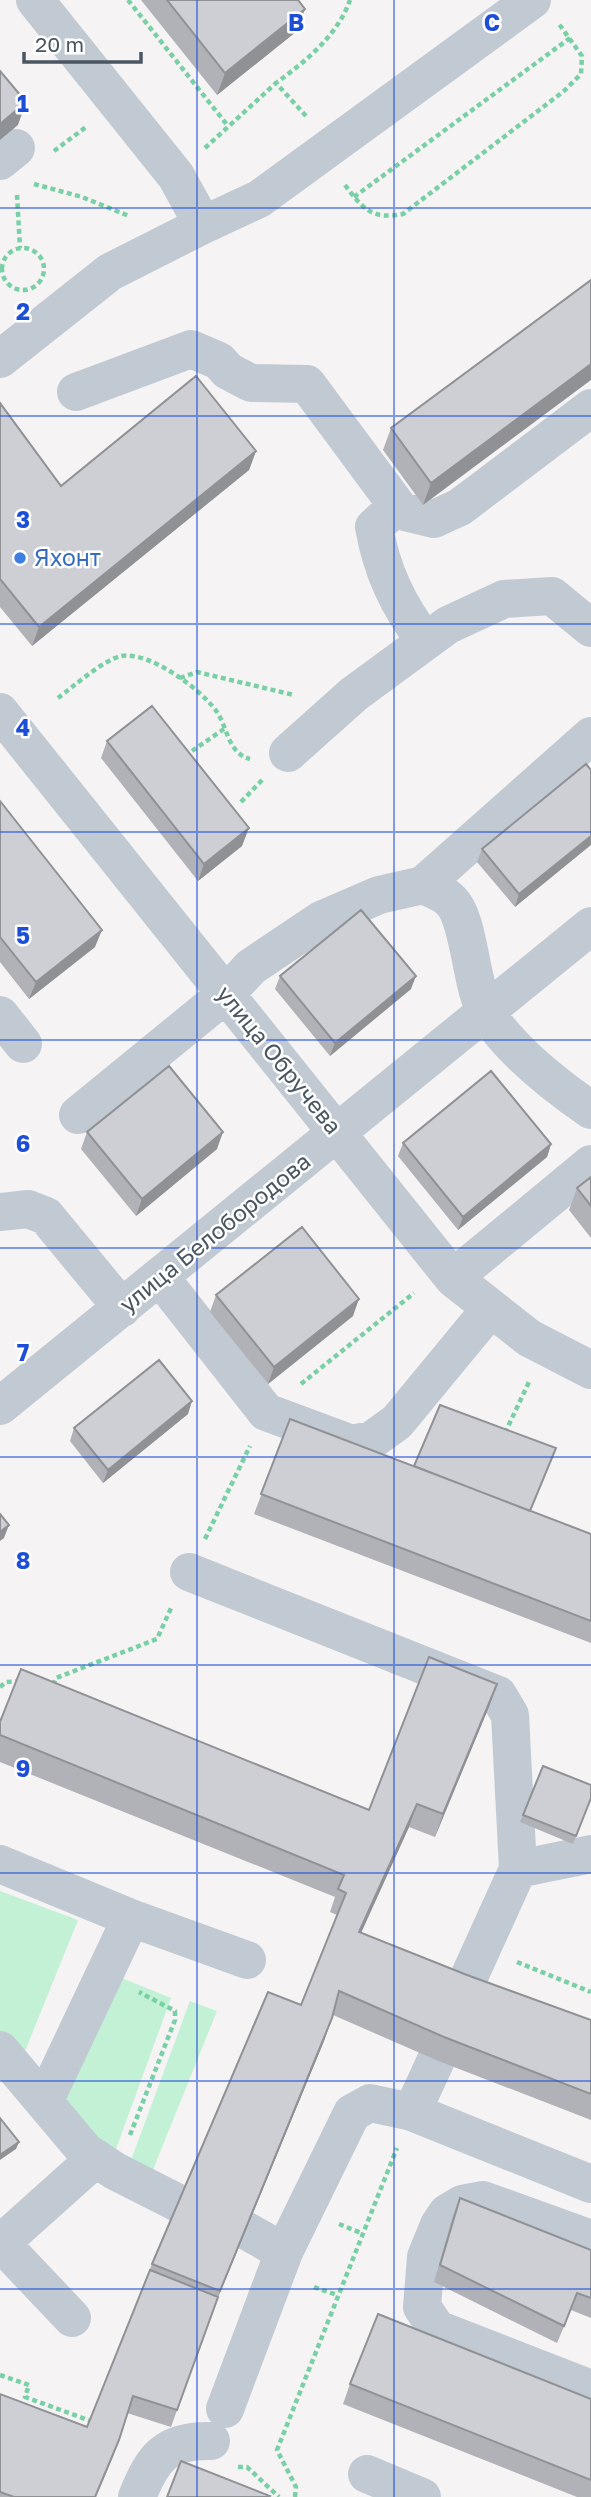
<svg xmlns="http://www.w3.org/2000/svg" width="591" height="2497" font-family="'Golos Text',sans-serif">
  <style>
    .green { fill: #c3f1d5 }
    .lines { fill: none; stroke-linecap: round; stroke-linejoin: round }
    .path { stroke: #7ad0a6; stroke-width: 4.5; stroke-dasharray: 5 3.5; stroke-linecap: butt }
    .minor { stroke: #c1cad2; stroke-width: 38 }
    .wall { fill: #b0b2b7 }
    .shaded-wall { fill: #909195 }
    .building { fill: #cdcfd5; stroke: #909195; stroke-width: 2 }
    .grid { fill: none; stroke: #1d4ed8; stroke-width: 2; stroke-opacity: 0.55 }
    .shop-dot { fill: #3f7fe0; stroke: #fff; stroke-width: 2.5 }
    .labels { text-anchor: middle; stroke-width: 5; stroke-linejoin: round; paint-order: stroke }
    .shop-label { font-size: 23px; fill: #366cbe; stroke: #fff; text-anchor: start }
    .street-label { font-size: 23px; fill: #4a5661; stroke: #fff }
    .grid-label { font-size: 23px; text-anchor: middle; font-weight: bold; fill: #1d4ed8; stroke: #fff; stroke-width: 5; stroke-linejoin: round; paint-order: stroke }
  </style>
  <rect width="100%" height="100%" fill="#f5f3f3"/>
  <path class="green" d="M0,1891L78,1920L17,2071L0,2051Z
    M92,1966L171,1998L112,2160L47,2099Z
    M190,2001L217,2011L144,2192L127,2171Z"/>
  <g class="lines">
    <path class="path" d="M128,0L228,126
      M306,116L276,83C305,62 338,35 350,0
      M205,148L276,83
      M54,151L86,127
      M34,184L82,197L129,216
      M345,185C363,209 372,220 403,214L564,91L581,74L582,56L559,24
      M17,195L20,248
      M354,197L570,38
      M2 269a21 21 0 1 1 42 0a21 21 0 1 1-42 0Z
      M180,678L197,672L294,695
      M58,698C73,687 103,660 121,656C150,651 202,690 217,712C228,729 228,753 250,759
      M192,751L224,729
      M241,802L263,779
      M301,1384L414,1293
      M505,1433L529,1382
      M205,1539L250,1446
      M53,1685L56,1678L157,1639L172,1606
      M0,1687L6,1682L21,1681
      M517,1962L591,1992
      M130,2135L175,2020V2011L139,1992
      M339,2224L361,2233
      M314,2287L337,2295
      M0,2375L29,2385L25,2397L91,2421
      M238,2467H247L279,2497
      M295,2497L296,2487L277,2450L397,2148"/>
    <path class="minor" d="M35,0L176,176L203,225L259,199L532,0
      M0,161L16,148
      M0,359L110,272L203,225
      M76,392L191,349L219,361L228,371L251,383L307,384L401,511L434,519L460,507L591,408
      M397,506L374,527C382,572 398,605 425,641
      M0,712L453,1278L529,1338L591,1370
      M288,753L354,694L448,625L504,599L552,596L591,628
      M423,885L591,736
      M0,1015L23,1044
      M78,1115L226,994L251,967L321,920L379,895L423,885C432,889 445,894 451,901C470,919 470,985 486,1012C511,1051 553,1084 591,1110
      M0,1212L28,1209L46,1216L122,1308
      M160,1277L266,1412L352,1444L372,1440L397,1422L491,1308
      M453,1278L591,1164
      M0,1406L591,926
      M189,1572L498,1695L510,1715L518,1869
      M0,1864L131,1918
      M459,1999L518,1869L591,1854
      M0,2050L86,2152L115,2171L178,2203
      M44,2102L131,1918L247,1960
      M412,2112L591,2184
      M245,2230L284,2252L352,2113L370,2103L412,2112L436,2060
      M591,2239L483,2200L462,2204L447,2213L439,2225L426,2257L422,2307L437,2329L591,2389
      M72,2318L1,2243L96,2158
      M225,2409L284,2252
      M367,2474L422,2497
      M137,2497C153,2457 166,2440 211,2441"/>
  </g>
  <path class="wall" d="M141,0H298L297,31L217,95Z
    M591,280L423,505L383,450L391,428Z
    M0,403L61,486L256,451L249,470L32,646L0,607Z
    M107,741L242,846L198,881L101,758Z
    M591,770L515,907L477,862L482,849Z
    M0,801L95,947L29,999L0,962Z
    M280,976L411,989L330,1056L275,989Z
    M87,1132L217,1149L136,1216L81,1149Z
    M403,1143L551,1144L547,1157L458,1230L398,1156Z
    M591,1177V1238L569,1210L577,1188Z
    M216,1295L353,1316L268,1384L210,1312Z
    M188,1414L103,1483L70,1441L74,1428Z
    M290,1419L414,1466L556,1448L530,1511L591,1534V1643L254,1514Z
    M497,1684L435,1837L409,1827L361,1933L467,1975L591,2020V2120L436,2060L333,2015L324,2041L212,2312L171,2427L127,2413L113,2457L96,2497H0V2394L87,2427L152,2264L301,2005L337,1915L330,1912L335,1897L0,1762V1722L369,1810Z
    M543,1766L591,1799L573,1844L520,1822Z
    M460,2198L591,2250V2318L571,2310L557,2343L434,2282L453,2215Z
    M350,2384L591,2399V2497H577L343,2404Z"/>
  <path class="shaded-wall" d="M305,9L297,31L217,95L225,73Z
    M26,102L18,125L0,140V124Z
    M591,364V380L423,505L431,483Z
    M256,451L249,470L32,646L39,627Z
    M249,828L242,846L198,881L204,864Z
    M591,836V845L515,907L519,894Z
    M102,930L95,947L29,999L36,982Z
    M416,976L411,989L330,1056L335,1043Z
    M223,1132L217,1149L136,1216L142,1199Z
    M551,1144L547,1157L458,1230L463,1217Z
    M359,1299L353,1316L268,1384L274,1367Z
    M192,1401L188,1414L103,1483L108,1470Z
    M9,1525L4,1538L0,1541V1532Z
    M497,1684L489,1707L435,1837L443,1814Z
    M417,1804L409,1827L351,1955L359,1932Z
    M332,2018L324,2041L211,2314L220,2291Z
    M19,2142L16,2149L0,2160V2155Z"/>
  <path class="building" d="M167,0H298L305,9L225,73Z
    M0,71L26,102L0,124Z
    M591,280V364L431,483L391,428Z
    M196,376L256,451L39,627L0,579V403L61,486Z
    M152,706L249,828L204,864L107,741Z
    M586,764L591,770V836L519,894L482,849Z
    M0,801L102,930L36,982L0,937Z
    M361,910L416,976L335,1043L280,976Z
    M169,1066L223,1132L142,1199L87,1132Z
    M491,1071L551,1144L463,1217L403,1143Z
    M591,1177V1206L577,1188Z
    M302,1227L359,1299L274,1367L216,1295Z
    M159,1360L192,1401L108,1470L74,1428Z
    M440,1405L556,1448L530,1511L414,1466Z
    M290,1419L591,1534V1621L261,1494Z
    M0,1514L9,1525L0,1532Z
    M429,1657L497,1684L443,1814L417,1804L359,1932L467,1975L591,2020V2094L444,2037L339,1991L332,2018L220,2291L152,2264L268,1992L301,2005L346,1893L338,1889L344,1875L0,1735V1722L21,1669L369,1810Z
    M543,1766L591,1785V1798L576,1836L523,1815Z
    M0,2118L19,2142L0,2155Z
    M460,2198L591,2250V2298L577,2293L564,2326L440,2265Z
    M150,2270L218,2297L177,2410L133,2396L119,2440L95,2497H14L0,2492V2394L87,2427Z
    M378,2314L591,2399V2480L350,2384Z
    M181,2461L270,2496L269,2497H167Z"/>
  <path class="grid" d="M197,0V2497M394,0V2497M0,208H591M0,416H591M0,624H591M0,832H591M0,1040H591M0,1248H591M0,1457H591M0,1665H591M0,1873H591M0,2081H591M0,2289H591"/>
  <circle class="shop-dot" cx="20" cy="558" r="7"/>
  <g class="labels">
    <g class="shop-label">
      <text x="34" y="566">Яхонт</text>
    </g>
    <g class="street-label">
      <text transform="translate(279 1060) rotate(51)" y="8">улица Обручева</text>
      <text transform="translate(215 1233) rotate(-39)" y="8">улица Белобородова</text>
    </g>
  </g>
  <g class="grid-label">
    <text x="296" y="31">B</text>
    <text x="492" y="31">C</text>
    <text x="23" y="112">1</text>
    <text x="23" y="320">2</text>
    <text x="23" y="528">3</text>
    <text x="23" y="736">4</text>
    <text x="23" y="944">5</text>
    <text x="23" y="1152">6</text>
    <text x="23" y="1361">7</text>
    <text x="23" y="1569">8</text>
    <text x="23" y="1777">9</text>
  </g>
  <path d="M24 52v10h117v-10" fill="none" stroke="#4a5661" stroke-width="3.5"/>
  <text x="35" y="52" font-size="21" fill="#4a5661" stroke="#ffffff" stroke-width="5" paint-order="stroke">20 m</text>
</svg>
